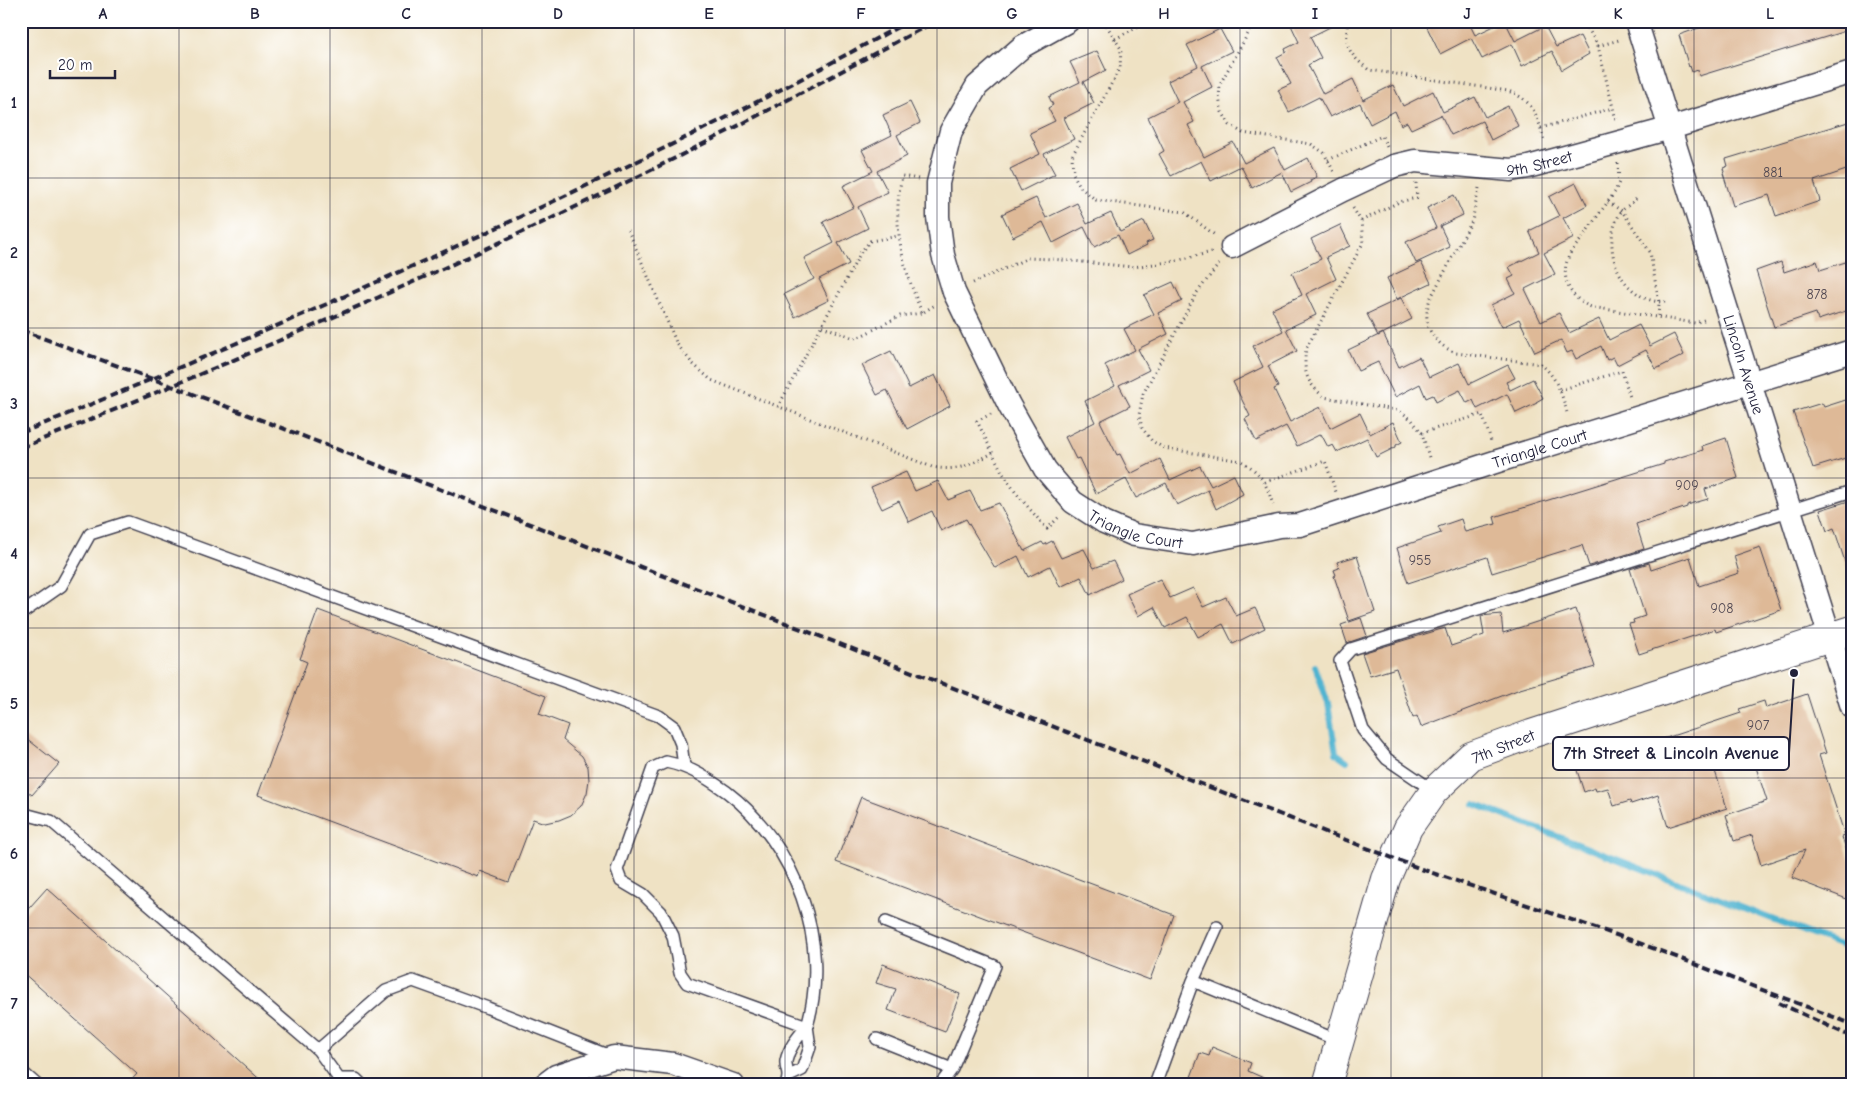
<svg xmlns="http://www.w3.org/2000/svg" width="1873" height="1106" font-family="'Comic Neue',sans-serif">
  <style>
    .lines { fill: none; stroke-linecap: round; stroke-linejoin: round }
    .stream { stroke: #51b4d0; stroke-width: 6 }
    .building { fill: #deb997 }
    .lane-casing { stroke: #413f50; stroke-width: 14 }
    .street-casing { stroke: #413f50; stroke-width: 25 }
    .secondary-casing { stroke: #413f50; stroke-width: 30 }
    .path { stroke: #413f50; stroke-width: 3; stroke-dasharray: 1 4; stroke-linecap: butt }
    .lane { stroke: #fff; stroke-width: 11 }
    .street { stroke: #fff; stroke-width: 22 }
    .secondary { stroke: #fff; stroke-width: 28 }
    .rail { stroke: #22223b; stroke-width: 4; stroke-dasharray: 8 4; stroke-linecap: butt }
    .grid { fill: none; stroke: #22223b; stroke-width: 1; stroke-opacity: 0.55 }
    .labels { text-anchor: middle; stroke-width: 4; stroke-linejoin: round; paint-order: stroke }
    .number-label { font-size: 14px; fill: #514852 }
    .street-label { font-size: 16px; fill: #22223b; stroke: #fff }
    .leader { fill: none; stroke: #22223b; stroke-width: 2 }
    .callout-dot { fill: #22223b; stroke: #fff; stroke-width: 2 }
    .callout { fill: #fff; stroke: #22223b; stroke-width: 2 }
    .callout-label { font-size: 18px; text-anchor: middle; font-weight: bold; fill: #22223b }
    .neatline { fill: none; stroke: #22223b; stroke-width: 2 }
    .grid-label { font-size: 16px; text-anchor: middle; font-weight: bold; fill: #22223b }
  </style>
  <rect width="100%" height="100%" fill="#fff"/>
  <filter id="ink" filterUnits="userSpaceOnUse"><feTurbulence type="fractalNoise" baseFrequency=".02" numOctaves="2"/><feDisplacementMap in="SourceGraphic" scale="10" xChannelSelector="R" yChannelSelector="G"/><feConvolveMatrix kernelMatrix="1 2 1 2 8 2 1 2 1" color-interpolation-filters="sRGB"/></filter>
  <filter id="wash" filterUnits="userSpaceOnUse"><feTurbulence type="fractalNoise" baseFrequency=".0096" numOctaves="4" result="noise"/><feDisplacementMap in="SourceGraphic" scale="20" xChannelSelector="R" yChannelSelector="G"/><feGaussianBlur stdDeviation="1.12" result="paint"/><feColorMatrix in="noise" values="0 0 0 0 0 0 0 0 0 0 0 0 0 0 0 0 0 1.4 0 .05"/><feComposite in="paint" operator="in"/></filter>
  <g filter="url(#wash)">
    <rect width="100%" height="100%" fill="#efe2c4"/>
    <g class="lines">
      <path class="stream" d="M1315,666L1328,703L1336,753L1347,761
        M1474,804L1852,950"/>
    </g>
    <g id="blocks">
      <path class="building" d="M1289,21H1342L1310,37L1321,58L1308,65L1323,94L1353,79L1363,100L1393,85L1403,106L1433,91L1443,112L1475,97L1485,117L1508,106L1518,126L1491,140L1482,121L1451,135L1441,115L1411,129L1407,122L1401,125L1395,111L1370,124L1360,103L1330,117L1319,97L1289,112L1278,90L1291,84L1277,57L1286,52L1285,49L1299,42Z
        M1424,21H1468L1475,35L1505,21L1515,41L1545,26L1556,47L1580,36L1589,54L1562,70L1552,51L1522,66L1512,44L1482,59L1471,38L1440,54Z
        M1719,21H1852V29L1699,76L1698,70L1692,72L1690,66L1689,67L1679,35Z
        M1220,29L1232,51L1202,66L1212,87L1183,102L1194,122L1188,125L1204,157L1233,142L1244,163L1274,148L1285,170L1308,158L1317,177L1310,180L1311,182L1291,192L1282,172L1252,188L1241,166L1211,181L1201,161L1171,176L1159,154L1164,151L1148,117L1178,102L1168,81L1198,66L1187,45Z
        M1097,51L1106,70L1083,82L1094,103L1064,118L1074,139L1044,154L1055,174L1021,191L1010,169L1040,154L1030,133L1055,121L1048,108L1053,105L1049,97L1080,82L1070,62Z
        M910,102L920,123L897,135L907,156L877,171L888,192L858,207L868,228L838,243L849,264L819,279L829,300L795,317L784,294L814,279L804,258L834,243L823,222L854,207L843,186L873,171L862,150L892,135L883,115Z
        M1848,122L1852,134V168L1814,181L1820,201L1776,216L1769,195L1733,206L1723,173L1724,172L1723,168L1728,166L1726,159Z
        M1576,183L1587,205L1563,218L1574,238L1544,253L1555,274L1525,289L1541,322L1559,313L1569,333L1599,319L1609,340L1639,325L1650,346L1674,334L1684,355L1656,369L1646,350L1617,365L1613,357L1607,360L1601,346L1576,359L1572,351L1567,353L1561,340L1535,352L1519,319L1502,327L1491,305L1515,293L1508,279L1514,276L1509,267L1539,252L1529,231L1559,216L1549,197Z
        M1454,195L1463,215L1440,226L1450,247L1416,263L1406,242L1436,228L1427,208Z
        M1036,198L1046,218L1077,203L1087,224L1111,213L1120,232L1144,221L1153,240L1146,243L1147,245L1127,255L1118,235L1094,247L1084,227L1053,243L1043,222L1013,237L1002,214Z
        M1340,225L1350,246L1326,257L1336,279L1306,294L1316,315L1286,329L1297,351L1268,366L1278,387L1274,389L1290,422L1320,407L1330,428L1360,413L1370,434L1393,422L1402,442L1396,445V447L1376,457L1367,438L1337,452L1333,445L1328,447L1321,434L1297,446L1286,426L1256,441L1245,419L1250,416L1233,382L1263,367L1253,346L1283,331L1272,309L1302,295L1292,273L1321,259L1311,239Z
        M1852,260V309L1818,320L1816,313L1774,327L1756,271L1781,262L1784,272L1817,261L1820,270Z
        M1421,262L1431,283L1397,299L1387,278Z
        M1173,282L1182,301L1158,313L1168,334L1138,349L1149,370L1119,385L1130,406L1100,421L1117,455L1120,454L1130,474L1160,459L1170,480L1200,466L1211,486L1234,475L1243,494L1216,509L1208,490L1177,505L1166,483L1136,498L1126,479L1096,494L1079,458L1076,459L1065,437L1095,422L1085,401L1115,386L1105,365L1135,350L1124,329L1154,314L1144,295Z
        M1401,298L1412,319L1378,336L1367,314Z
        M1383,333L1399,367L1419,357L1429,377L1459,363L1469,384L1508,365L1515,378L1506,382L1510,390L1533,379L1543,398L1536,402L1537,403L1516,413L1507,394L1477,409L1473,400L1467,403L1460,390L1436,402L1433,395L1426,398L1420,384L1395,397L1378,362L1358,371L1348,350Z
        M891,351L909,388L935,375L950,406L907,429L887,390L877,395L862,365Z
        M1852,398V456L1813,468L1793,412L1822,403L1824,407Z
        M1726,438L1738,478L1705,489L1708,499L1687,505V507L1636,524L1644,549L1589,566L1582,545L1492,573L1487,557L1408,583L1397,548L1441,533L1438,527L1461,519L1465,532L1496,524L1494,517L1664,464V462L1703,450L1702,446Z
        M906,472L915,491L938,481L948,500L970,491L980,510L999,503L1024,551L1042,542L1044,545L1052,541L1061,558L1084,549L1094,568L1113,561L1122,579L1090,595L1081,577L1060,587L1050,566L1028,577L1018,556L995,568L966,519L941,531L932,511L909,522L899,501L882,509L871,487Z
        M1852,500V571H1848L1834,528L1827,531L1820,510Z
        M1760,547L1781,610L1716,632L1715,629L1639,654L1629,624L1634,623L1633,620L1645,616L1630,569L1649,563L1651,570L1690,557L1699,586L1739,573L1734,556Z
        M1357,556L1375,612L1349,621L1334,576L1336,575L1334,570L1339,568L1337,562Z
        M1160,579L1170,598L1193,588L1203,607L1226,597L1236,616L1255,608L1265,628L1233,644L1223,624L1198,637L1187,617L1165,628L1154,607L1138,616L1127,594Z
        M1576,609L1595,667L1520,689L1421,727L1417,716L1413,718L1396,668L1370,676L1362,653L1445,628L1451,646L1484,635L1481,616L1501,614L1503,633Z
        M318,610L546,696L539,714L568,725L563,740L582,756L588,767L589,780L587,793L581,806L571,815L559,820L545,823L533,819L509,882L480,871L478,877L258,795L307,662L300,659Z
        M1361,618L1367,636L1347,643L1341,625Z
        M1807,694L1826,753L1819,755L1845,836L1842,837L1852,866V901L1792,878L1805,850L1761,865L1752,835L1734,841L1726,815L1767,801L1752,755L1714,768L1727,808L1668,827L1658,795L1631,804L1630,801L1614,806L1608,788L1596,791L1595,788L1584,792L1573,758L1593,752L1594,756L1597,755L1598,757L1638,744L1639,747L1741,713L1739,709L1764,701L1766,708Z
        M21,734L59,764L32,795L21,786Z
        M861,797L1174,915L1150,980L836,862Z
        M47,888L266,1085H127L137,1074L21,971V917Z
        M883,964L960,994L945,1032L888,1010L896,989L876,983Z
        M1212,1047L1251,1063L1248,1071L1279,1085H1188L1200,1053L1209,1056Z"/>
    </g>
  </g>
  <g filter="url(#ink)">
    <use href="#blocks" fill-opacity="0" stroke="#413f50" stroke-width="1"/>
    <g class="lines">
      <defs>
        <path id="lane" d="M21,611H25L61,586L90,534L128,522L659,716L674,727L681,744L684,766
          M666,762C691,767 707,778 727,792C795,844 832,942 807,1026L687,983L680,973L673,936L661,912L643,894L621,881L617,870L653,768Z
          M1434,791L1387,759L1363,730L1340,661L1351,649L1852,491
          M21,813L51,821L318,1050L339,1079
          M886,922L995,966L952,1069L940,1085
          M1193,981L1217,927
          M877,1039L952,1069
          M318,1050L386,991L413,981L488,1008L610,1056
          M21,1071L37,1085
          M341,1085L339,1079H356L362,1085
          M786,1085C791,1072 785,1071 786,1061C789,1047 798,1037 807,1026L810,1047L802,1070L789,1076
          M1155,1085L1193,981L1339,1041"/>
        <g id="street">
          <path id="s1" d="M1068,21L1023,46L977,86L951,131L938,183V217L943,255L954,292L1009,405L1045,469L1073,502L1104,522L1134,535L1193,544L1279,526L1300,525L1498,461L1852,351"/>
          <path id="s2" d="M1636,21L1852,707"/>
          <path id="s3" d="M1232,247L1343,190L1394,166L1415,161L1511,170L1528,167L1671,128L1852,72"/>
          <path d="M544,1085L556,1076L614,1057L673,1064L733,1085"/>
        </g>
        <path id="secondary" d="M1327,1085L1386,879L1408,828L1434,791L1471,756L1531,734L1852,630"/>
      </defs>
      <use href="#lane" class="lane-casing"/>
      <use href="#street" class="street-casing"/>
      <use href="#secondary" class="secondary-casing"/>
      <path class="path" d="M1104,21L1121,49L1120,68L1072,156L1073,173L1080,187L1096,200L1184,212L1215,235
        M1255,21L1220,84L1219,98L1222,112L1230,125L1243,133L1311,144L1324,153L1334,172
        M1348,21C1344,47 1349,54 1369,70L1508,91C1533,100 1538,116 1544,141
        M1576,21L1585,23L1598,46L1616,120
        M1115,39L1148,21
        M1598,46L1619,40
        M1541,128L1613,108
        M1328,160L1382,136L1387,147
        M1618,163L1619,182L1615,192C1604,207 1593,222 1583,237C1579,243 1572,249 1569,256C1559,277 1570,299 1591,307L1695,323L1707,319
        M918,179L902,176C900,186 898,197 898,207C896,244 908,279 922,313
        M1479,188L1472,221L1430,299C1421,324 1432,343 1456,353L1541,364C1558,379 1562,395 1568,416
        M1636,199C1632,203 1625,207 1621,212C1597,248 1623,305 1668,302
        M1608,202L1622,211L1650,252L1659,303L1658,317
        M1353,208L1361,221L1363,243L1306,349C1303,372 1306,382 1324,397L1400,411L1412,420L1422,433L1430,461
        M1361,221L1399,202L1417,198L1416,182
        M628,230L677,344L692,363L711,380L932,467C960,472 969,465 993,453
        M1219,264L1196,294L1143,394L1139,415L1142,428L1152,441L1164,448L1241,461C1261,472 1267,485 1273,505
        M973,283L1028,258L1052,259L1133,267L1175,261L1212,252
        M822,326L854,338L861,336L900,316L922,313L935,305
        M1560,390L1622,371L1630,397
        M778,407L861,252L870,241L899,236
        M991,414L977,421L1002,472L1016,493L1047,529L1059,517
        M1422,433L1482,414L1491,441
        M1265,482L1325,461L1336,492"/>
      <use href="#lane" class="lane"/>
      <use href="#street" class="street"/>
      <use href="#secondary" class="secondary"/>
      <path class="rail" d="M21,330L220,404L1421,869L1634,941L1852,1024
        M21,433C249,340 475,242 695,133C767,98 838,59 909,21
        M21,448C252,354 481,257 703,144C781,104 858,62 936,21
        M1779,1003L1852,1037"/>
    </g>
  </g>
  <path class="grid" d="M179,21V1085M330,21V1085M482,21V1085M634,21V1085M785,21V1085M937,21V1085M1088,21V1085M1240,21V1085M1391,21V1085M1542,21V1085M1694,21V1085M21,178H1852M21,328H1852M21,478H1852M21,628H1852M21,778H1852M21,928H1852"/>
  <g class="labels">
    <g class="number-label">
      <text x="1773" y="177">881</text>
      <text x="1817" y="299">878</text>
      <text x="1687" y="490">909</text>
      <text x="1420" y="565">955</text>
      <text x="1722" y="613">908</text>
      <text x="1758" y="730">907</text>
    </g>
    <g class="street-label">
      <text dy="6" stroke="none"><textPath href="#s3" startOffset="328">9th Street</textPath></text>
      <text dy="6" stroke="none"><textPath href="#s2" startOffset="360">Lincoln Avenue</textPath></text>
      <text dy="6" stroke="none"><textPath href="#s1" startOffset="1061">Triangle Court</textPath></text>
      <text dy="6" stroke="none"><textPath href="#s1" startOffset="641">Triangle Court</textPath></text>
      <text transform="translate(1503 746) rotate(-22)" y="6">7th Street</text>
    </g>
  </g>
  <path class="leader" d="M1794 673L1789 753"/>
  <circle class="callout-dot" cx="1794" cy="673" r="5"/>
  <rect class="callout" x="1553" y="737" width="236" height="33" rx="5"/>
  <g class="callout-label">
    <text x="1671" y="759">7th Street &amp; Lincoln Avenue</text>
  </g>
  <rect width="1873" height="1106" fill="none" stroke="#fff" stroke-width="55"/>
  <path d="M50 70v8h65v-8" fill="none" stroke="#22223b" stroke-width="2.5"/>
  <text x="58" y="70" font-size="15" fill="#22223b" stroke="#ffffff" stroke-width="4" paint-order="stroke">20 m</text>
  <rect x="28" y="28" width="1818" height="1050" class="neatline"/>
  <g class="grid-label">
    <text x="103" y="19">A</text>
    <text x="255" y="19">B</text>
    <text x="406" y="19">C</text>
    <text x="558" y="19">D</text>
    <text x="709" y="19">E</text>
    <text x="861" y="19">F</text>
    <text x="1012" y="19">G</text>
    <text x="1164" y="19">H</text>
    <text x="1315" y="19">I</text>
    <text x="1467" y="19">J</text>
    <text x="1618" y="19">K</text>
    <text x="1770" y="19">L</text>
    <text x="14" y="108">1</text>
    <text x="14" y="258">2</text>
    <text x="14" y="409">3</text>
    <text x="14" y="559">4</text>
    <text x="14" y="709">5</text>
    <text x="14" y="859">6</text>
    <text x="14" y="1009">7</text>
  </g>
</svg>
